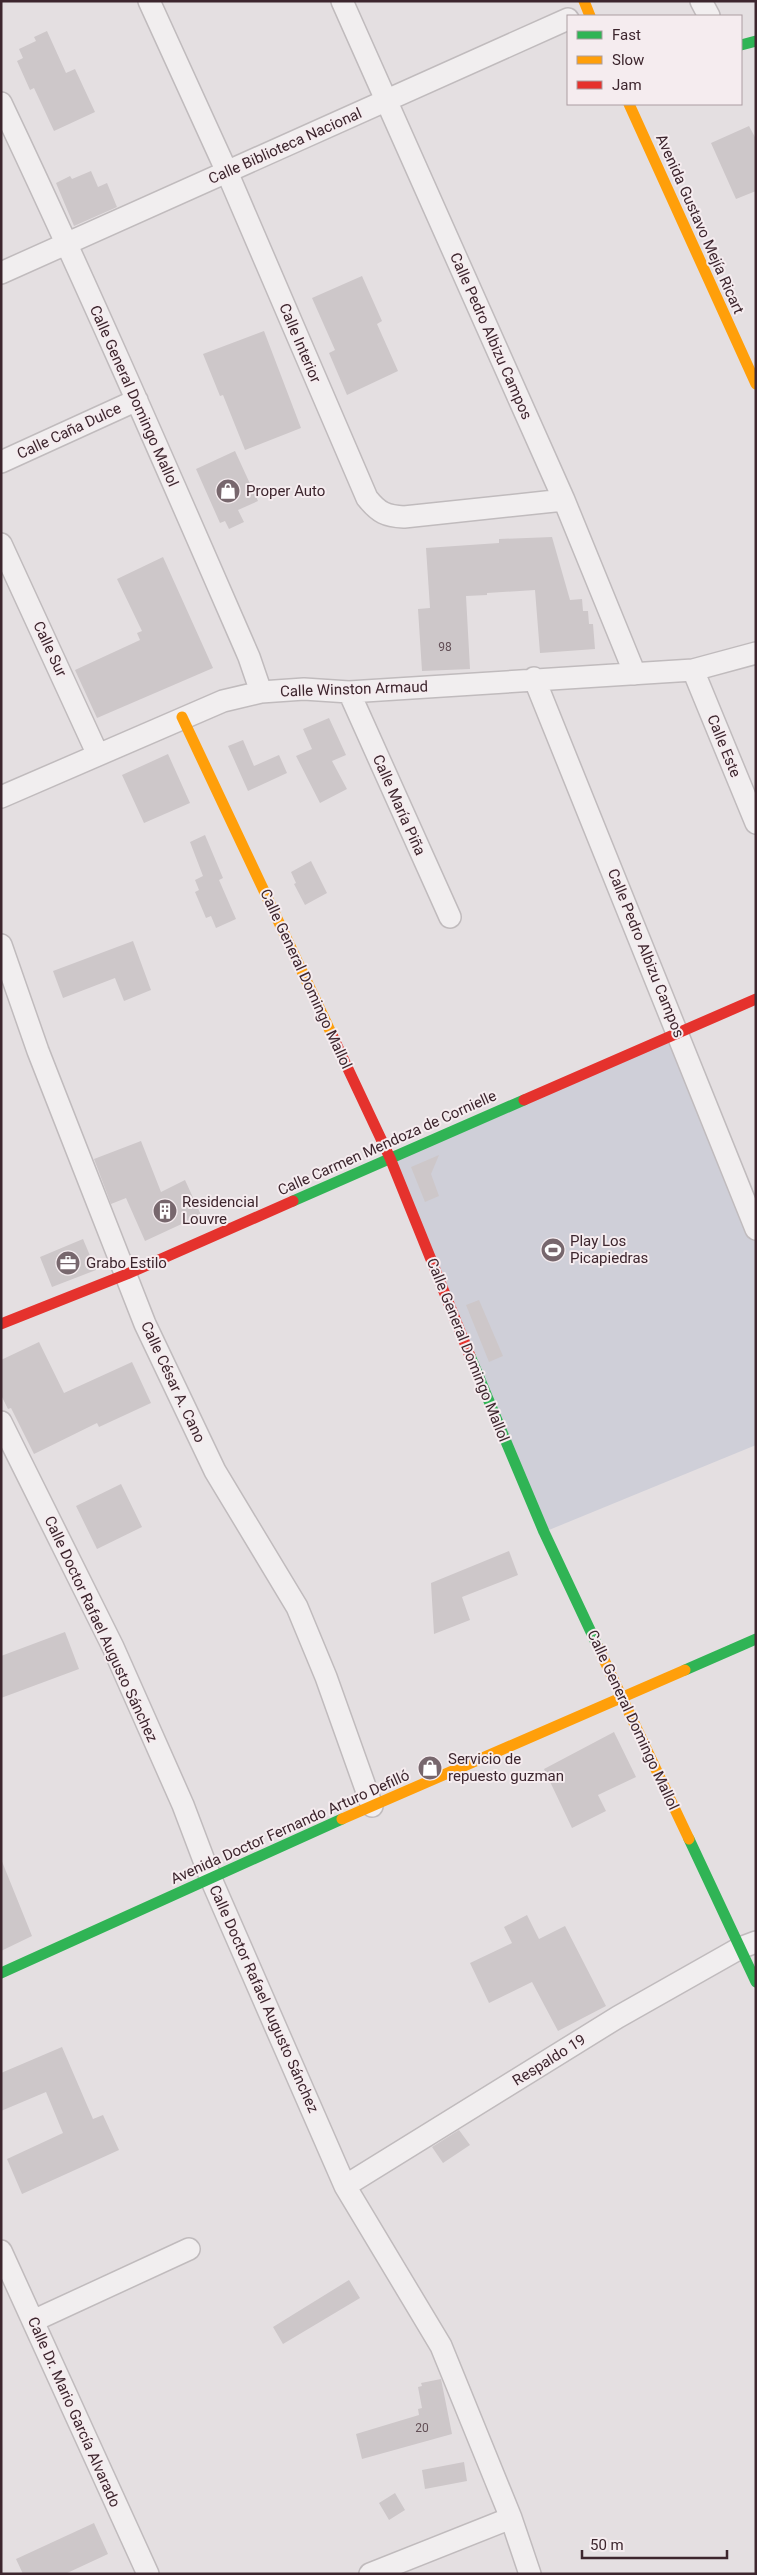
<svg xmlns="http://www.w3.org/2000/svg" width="757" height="2575" font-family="Roboto,sans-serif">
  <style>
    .green { fill: #cfcfd8 }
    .building { fill: #cdc7c9 }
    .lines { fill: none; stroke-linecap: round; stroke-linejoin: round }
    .street-casing { stroke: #c0bbbd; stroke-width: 24 }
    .street { stroke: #f1eeef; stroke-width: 21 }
    .fast { stroke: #30b455; stroke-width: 11 }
    .slow { stroke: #ff9f0a; stroke-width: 11 }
    .jam { stroke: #e5322d; stroke-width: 11 }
    .labels { text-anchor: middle; stroke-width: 4; stroke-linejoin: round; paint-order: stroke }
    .number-label { font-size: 12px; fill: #624f56 }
    .street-label { font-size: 15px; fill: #3d262e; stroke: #f5ecef }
    .poi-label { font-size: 15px; fill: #3d262e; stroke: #f5ecef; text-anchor: start }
  </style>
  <rect width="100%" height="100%" fill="#e4dfe1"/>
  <path class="green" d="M678,1032L756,1229V1445L544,1532L390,1158Z"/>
  <path class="building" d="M47,31L66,73L75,69L95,112L54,131L34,88L30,90L17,61L23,58L19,49L36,41L34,37Z
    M749,126L756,139V191L736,199L711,143Z
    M91,171L98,187L107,183L117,207L74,226L56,183L70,176L72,179Z
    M362,276L382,321L377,324L398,371L347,395L329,353L335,350L312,298Z
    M264,331L301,428L245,450L223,395L220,396L203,354Z
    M235,451L258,501L238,510L244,522L229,529L225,521L220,523L196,469Z
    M552,537L570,600L582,599L583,611H588L589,624H593L595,649L540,653L535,590L487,593V595L466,596L470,669L422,671L418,609L430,608L426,548L499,543V539Z
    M163,557L213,668L97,718L75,670L140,640L137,633L142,631L117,579Z
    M329,718L346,755L332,761L347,789L320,803L296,756L312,749L303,729Z
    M243,740L254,766L279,755L287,773L248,791L228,746Z
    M168,754L190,803L144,823L122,775Z
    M205,835L223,878L219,880L236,919L216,928L211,916L206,918L195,892L199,890L195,880L203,876L190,842Z
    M311,861L327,893L305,905L294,884L296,883L291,872Z
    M133,941L151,990L124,1001L115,978L63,998L53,971Z
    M141,1141L161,1192L185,1180L201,1215L145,1241L126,1198L111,1204L94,1159Z
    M439,1155L431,1174L439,1196L425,1202L411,1167Z
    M83,1239L96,1270L52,1287L40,1257Z
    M479,1300L503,1356L489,1362L466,1305Z
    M39,1342L64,1393L132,1362L151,1403L99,1427L97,1423L34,1454L11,1408L8,1409L1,1395V1360Z
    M121,1484L142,1527L97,1549L76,1506Z
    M509,1551L518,1575L462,1597L470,1620L434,1634L431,1583Z
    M65,1632L79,1669L1,1698V1656Z
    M614,1732L636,1777L598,1795L606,1811L572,1828L544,1769Z
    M1,1859L32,1936L1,1951Z
    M527,1915L539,1939L565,1926L606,2006L558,2031L532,1982L489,2003L470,1963L512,1943L504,1927Z
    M62,2047L93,2119L103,2115L119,2150L22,2194L7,2159L63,2133L46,2092L1,2111V2073Z
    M459,2130L470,2145L443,2163L432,2147Z
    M349,2280L360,2298L283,2344L273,2327Z
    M441,2379L452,2434L362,2459L356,2434L419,2415L418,2409L422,2408L418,2387L422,2386L421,2383Z
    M464,2462L467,2481L425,2489L422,2470Z
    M395,2493L405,2510L389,2520L379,2503Z
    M94,2523L108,2554L65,2574H23L16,2559Z"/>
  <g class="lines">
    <defs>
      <path id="street" d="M149,1L227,172L367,498C379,513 386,516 404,517L564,500
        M342,1L564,500L635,674
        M701,1L709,16
        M1,103C88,286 168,471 249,657L261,692
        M1,273L568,19
        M1,462L137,400
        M1,544L98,755
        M693,670L756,823
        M534,678L756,1229
        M349,692L450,917
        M1,797L223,701L261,692L304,689L349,692L693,670L756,653
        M1,945L38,1051L145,1324L215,1471L297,1607L326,1677L372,1806
        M1,1422L113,1647L183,1805L211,1879L345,2186L441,2346L511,2518L530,2574
        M345,2186L618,2017L740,1948L756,1942
        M1,2251L148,2574
        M33,2321L189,2249
        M370,2574L511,2518"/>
    </defs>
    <use href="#street" class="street-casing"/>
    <use href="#street" class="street"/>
    <path class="fast" d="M741,45L756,41
      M293,1201L524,1100
      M470,1356L544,1532L598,1647
      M685,1670L756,1639
      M689,1839L756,1982
      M1,1973L342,1819"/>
    <path class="slow" d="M584,1L590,16
      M629,104L756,384
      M182,717L333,1037
      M598,1647L689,1839
      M342,1819L685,1670"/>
    <path class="jam" d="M333,1037L390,1158L470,1356
      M524,1100L756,999
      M1,1324L127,1274L293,1201"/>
  </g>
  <defs>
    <symbol id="shop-disc" viewBox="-11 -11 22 22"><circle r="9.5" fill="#77676d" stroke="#f5ecef"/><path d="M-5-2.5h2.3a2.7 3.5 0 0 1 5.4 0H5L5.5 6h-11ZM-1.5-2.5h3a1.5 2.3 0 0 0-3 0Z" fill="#fff"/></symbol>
    <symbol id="building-disc" viewBox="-11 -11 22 22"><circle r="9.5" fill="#77676d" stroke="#f5ecef"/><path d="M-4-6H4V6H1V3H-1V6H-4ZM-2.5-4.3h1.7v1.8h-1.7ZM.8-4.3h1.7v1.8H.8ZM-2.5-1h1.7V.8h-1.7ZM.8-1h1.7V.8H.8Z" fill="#fff"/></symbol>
    <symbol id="stadium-disc" viewBox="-11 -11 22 22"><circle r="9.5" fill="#77676d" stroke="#f5ecef"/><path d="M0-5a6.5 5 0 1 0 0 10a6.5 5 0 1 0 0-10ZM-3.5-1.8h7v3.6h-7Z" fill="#fff"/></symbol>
    <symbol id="office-disc" viewBox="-11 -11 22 22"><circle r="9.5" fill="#77676d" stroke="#f5ecef"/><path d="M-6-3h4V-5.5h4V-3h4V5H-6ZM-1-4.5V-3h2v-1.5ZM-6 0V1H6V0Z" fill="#fff"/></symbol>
  </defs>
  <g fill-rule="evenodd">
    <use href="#shop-disc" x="214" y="477" width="28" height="28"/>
    <use href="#building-disc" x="151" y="1197" width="28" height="28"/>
    <use href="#stadium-disc" x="539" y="1236" width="28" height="28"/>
    <use href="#office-disc" x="54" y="1249" width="28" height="28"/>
    <use href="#shop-disc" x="416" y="1754" width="28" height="28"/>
  </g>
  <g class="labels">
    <g class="number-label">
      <text x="445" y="651">98</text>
      <text x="422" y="2432">20</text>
    </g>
    <g class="street-label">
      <text transform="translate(285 146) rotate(-24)" y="5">Calle Biblioteca Nacional</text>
      <text transform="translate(700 224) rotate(66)" y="5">Avenida Gustavo Mejía Ricart</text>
      <text transform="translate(491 336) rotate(66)" y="5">Calle Pedro Albizu Campos</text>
      <text transform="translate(300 343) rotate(67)" y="5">Calle Interior</text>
      <text transform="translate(134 396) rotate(66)" y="5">Calle General Domingo Mallol</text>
      <text transform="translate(69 431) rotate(-25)" y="5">Calle Caña Dulce</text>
      <text transform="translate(50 649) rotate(65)" y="5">Calle Sur</text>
      <text transform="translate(354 689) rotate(-2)" y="5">Calle Winston Armaud</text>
      <text transform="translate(724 746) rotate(68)" y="5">Calle Este</text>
      <text transform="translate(399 805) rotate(66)" y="5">Calle María Piña</text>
      <text transform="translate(646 953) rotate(68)" y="5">Calle Pedro Albizu Campos</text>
      <text transform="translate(306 979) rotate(65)" y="5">Calle General Domingo Mallol</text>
      <text transform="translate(387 1143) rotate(-24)" y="5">Calle Carmen Mendoza de Cornielle</text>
      <text transform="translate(468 1350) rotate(68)" y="5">Calle General Domingo Mallol</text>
      <text transform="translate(173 1382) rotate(65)" y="5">Calle César A. Cano</text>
      <text transform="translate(101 1629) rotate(65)" y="5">Calle Doctor Rafael Augusto Sánchez</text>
      <text transform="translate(633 1720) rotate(65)" y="5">Calle General Domingo Mallol</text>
      <text transform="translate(290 1827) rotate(-24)" y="5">Avenida Doctor Fernando Arturo Defilló</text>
      <text transform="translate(264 1999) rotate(66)" y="5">Calle Doctor Rafael Augusto Sánchez</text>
      <text transform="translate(549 2060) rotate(-32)" y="5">Respaldo 19</text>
      <text transform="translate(74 2412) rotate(66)" y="5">Calle Dr. Mario García Alvarado</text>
    </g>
    <g class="poi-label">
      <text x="246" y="496">Proper Auto</text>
      <text x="182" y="1207">Residencial<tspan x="182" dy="17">Louvre</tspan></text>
      <text x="570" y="1246">Play Los<tspan x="570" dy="17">Picapiedras</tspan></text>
      <text x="86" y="1268">Grabo Estilo</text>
      <text x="448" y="1764">Servicio de<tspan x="448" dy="17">repuesto guzman</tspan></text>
    </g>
  </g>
  <rect width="757" height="2575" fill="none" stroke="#3d262e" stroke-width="5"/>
  <rect x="567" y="15" width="175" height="90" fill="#f5ecef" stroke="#ab9da2"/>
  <rect x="577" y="31" width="25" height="8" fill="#30b455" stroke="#ab9da2"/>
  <text x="612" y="40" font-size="15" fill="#3d262e">Fast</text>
  <rect x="577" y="56" width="25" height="8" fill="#ff9f0a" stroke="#ab9da2"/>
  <text x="612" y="65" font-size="15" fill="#3d262e">Slow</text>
  <rect x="577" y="81" width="25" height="8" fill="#e5322d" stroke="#ab9da2"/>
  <text x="612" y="90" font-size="15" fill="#3d262e">Jam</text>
  <path d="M582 2550v8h145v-8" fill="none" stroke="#3d262e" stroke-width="2.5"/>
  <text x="590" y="2550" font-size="15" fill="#3d262e" stroke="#f5ecef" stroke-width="4" paint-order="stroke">50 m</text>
</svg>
